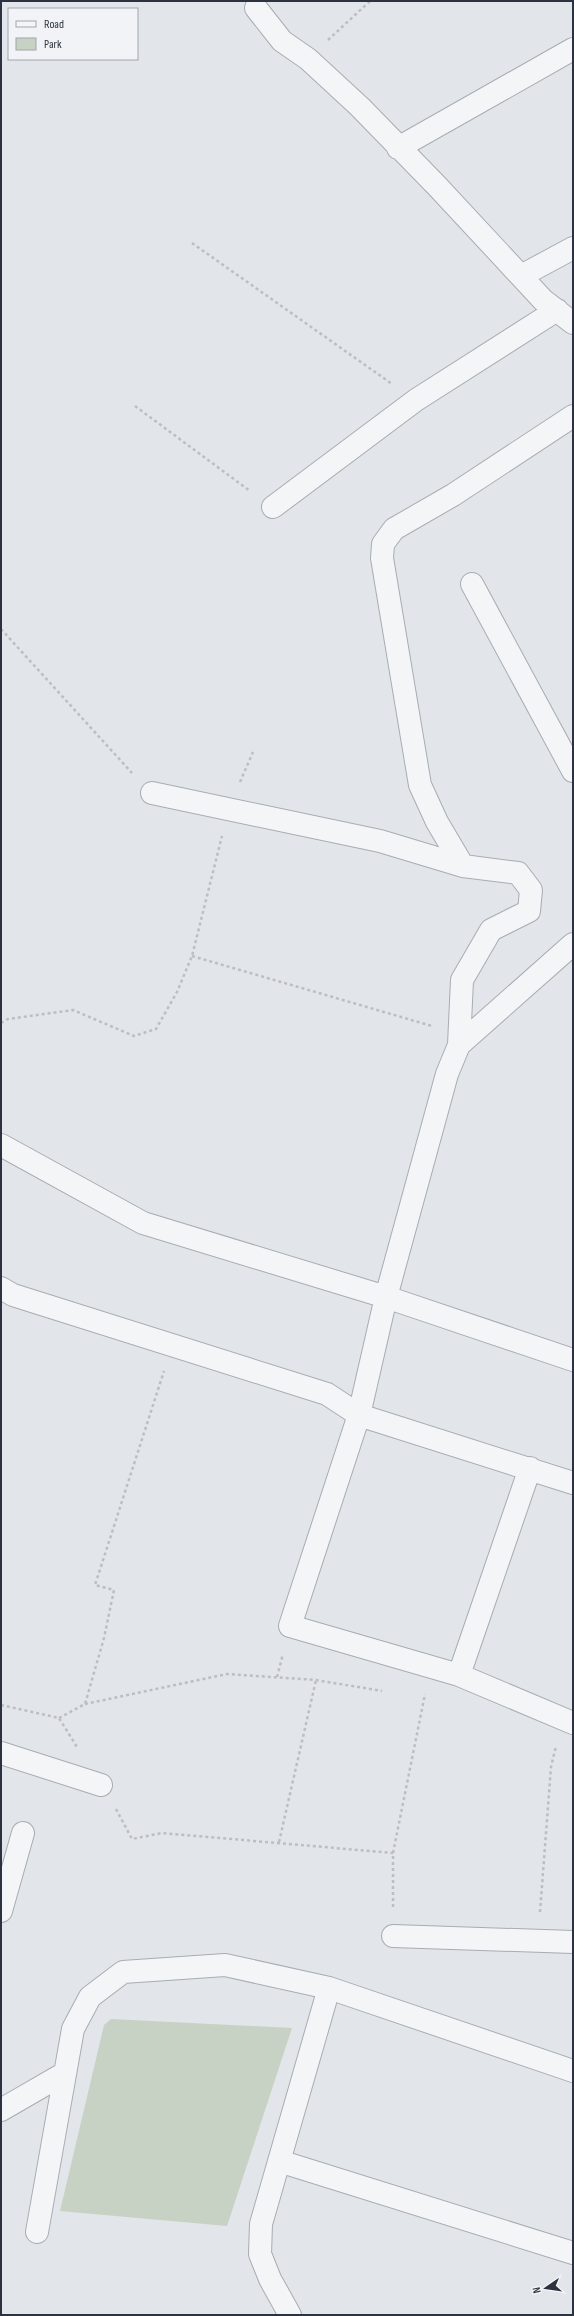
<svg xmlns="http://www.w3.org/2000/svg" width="574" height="2316" font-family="'Sofia Sans Condensed',sans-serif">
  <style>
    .green { fill: #c7d2c4 }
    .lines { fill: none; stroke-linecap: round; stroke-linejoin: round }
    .minor-casing { stroke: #a8acb3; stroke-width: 24 }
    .path { stroke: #bcbec3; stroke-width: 2.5; stroke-dasharray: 3 3; stroke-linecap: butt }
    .minor { stroke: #f4f5f7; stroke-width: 22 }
  </style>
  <rect width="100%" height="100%" fill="#e2e5e9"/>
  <path class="green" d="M111,2019L292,2028L227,2226L60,2211L104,2025Z"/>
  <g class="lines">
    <defs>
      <path id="minor" d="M256,8L282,41L308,59L360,107L437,186L543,300L573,323
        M398,148L573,49
        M521,276L573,248
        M273,507L416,400L557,310
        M472,584L573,771
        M152,793L380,841L463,866L518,873L531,890L529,911L491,930L462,980L459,1045
        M463,866L437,822L420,785L382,558L383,544L394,529L453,495L573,416
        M573,944L459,1045L447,1074L386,1297L359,1415L290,1626L459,1675L573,1723
        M1,1145L143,1223L386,1297L573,1360
        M1,1288L13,1295L327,1394L359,1415L573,1483
        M459,1675L530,1468
        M1,1753L101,1785
        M1,1911L23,1833
        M393,1936L573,1942
        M1,2110L65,2073
        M279,2161L573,2253
        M37,2232L73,2029L90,1997L123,1972L225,1965L329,1988L573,2071
        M290,2315L270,2279L260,2254L261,2224L329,1988"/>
    </defs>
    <use href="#minor" class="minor-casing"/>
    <path class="path" d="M328,40L370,1
      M192,243L392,384
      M135,406L250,491
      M1,629L132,773
      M240,782L253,752
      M192,956L432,1026
      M1,1023L8,1019L73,1010L134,1036L156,1029L177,992L192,956L222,836
      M277,1677L283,1654
      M85,1704L227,1674L316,1680L382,1691
      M1,1705L59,1718L77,1747
      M59,1718L85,1704L104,1638L114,1590L95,1585L164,1371
      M116,1809L132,1839L162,1833L393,1853
      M279,1842L316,1680
      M393,1907V1853L425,1694
      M540,1912L551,1767L556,1746"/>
    <use href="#minor" class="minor"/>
  </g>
  <rect width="574" height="2316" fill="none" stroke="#2c323f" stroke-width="4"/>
  <rect x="8" y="8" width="130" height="52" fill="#f1f3f6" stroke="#a2a6ad"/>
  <rect x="16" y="21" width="20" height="6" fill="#f4f5f7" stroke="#a2a6ad"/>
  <text x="44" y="28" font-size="12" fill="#2c323f">Road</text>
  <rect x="16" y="38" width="20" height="12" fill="#c7d2c4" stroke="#a2a6ad"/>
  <text x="44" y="48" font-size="12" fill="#2c323f">Park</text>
  <g transform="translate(546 2288) rotate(257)" stroke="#f1f3f6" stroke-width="3" paint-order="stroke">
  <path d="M0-3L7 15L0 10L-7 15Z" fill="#2c323f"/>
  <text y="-6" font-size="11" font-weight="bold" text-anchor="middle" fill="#2c323f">N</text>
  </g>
</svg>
